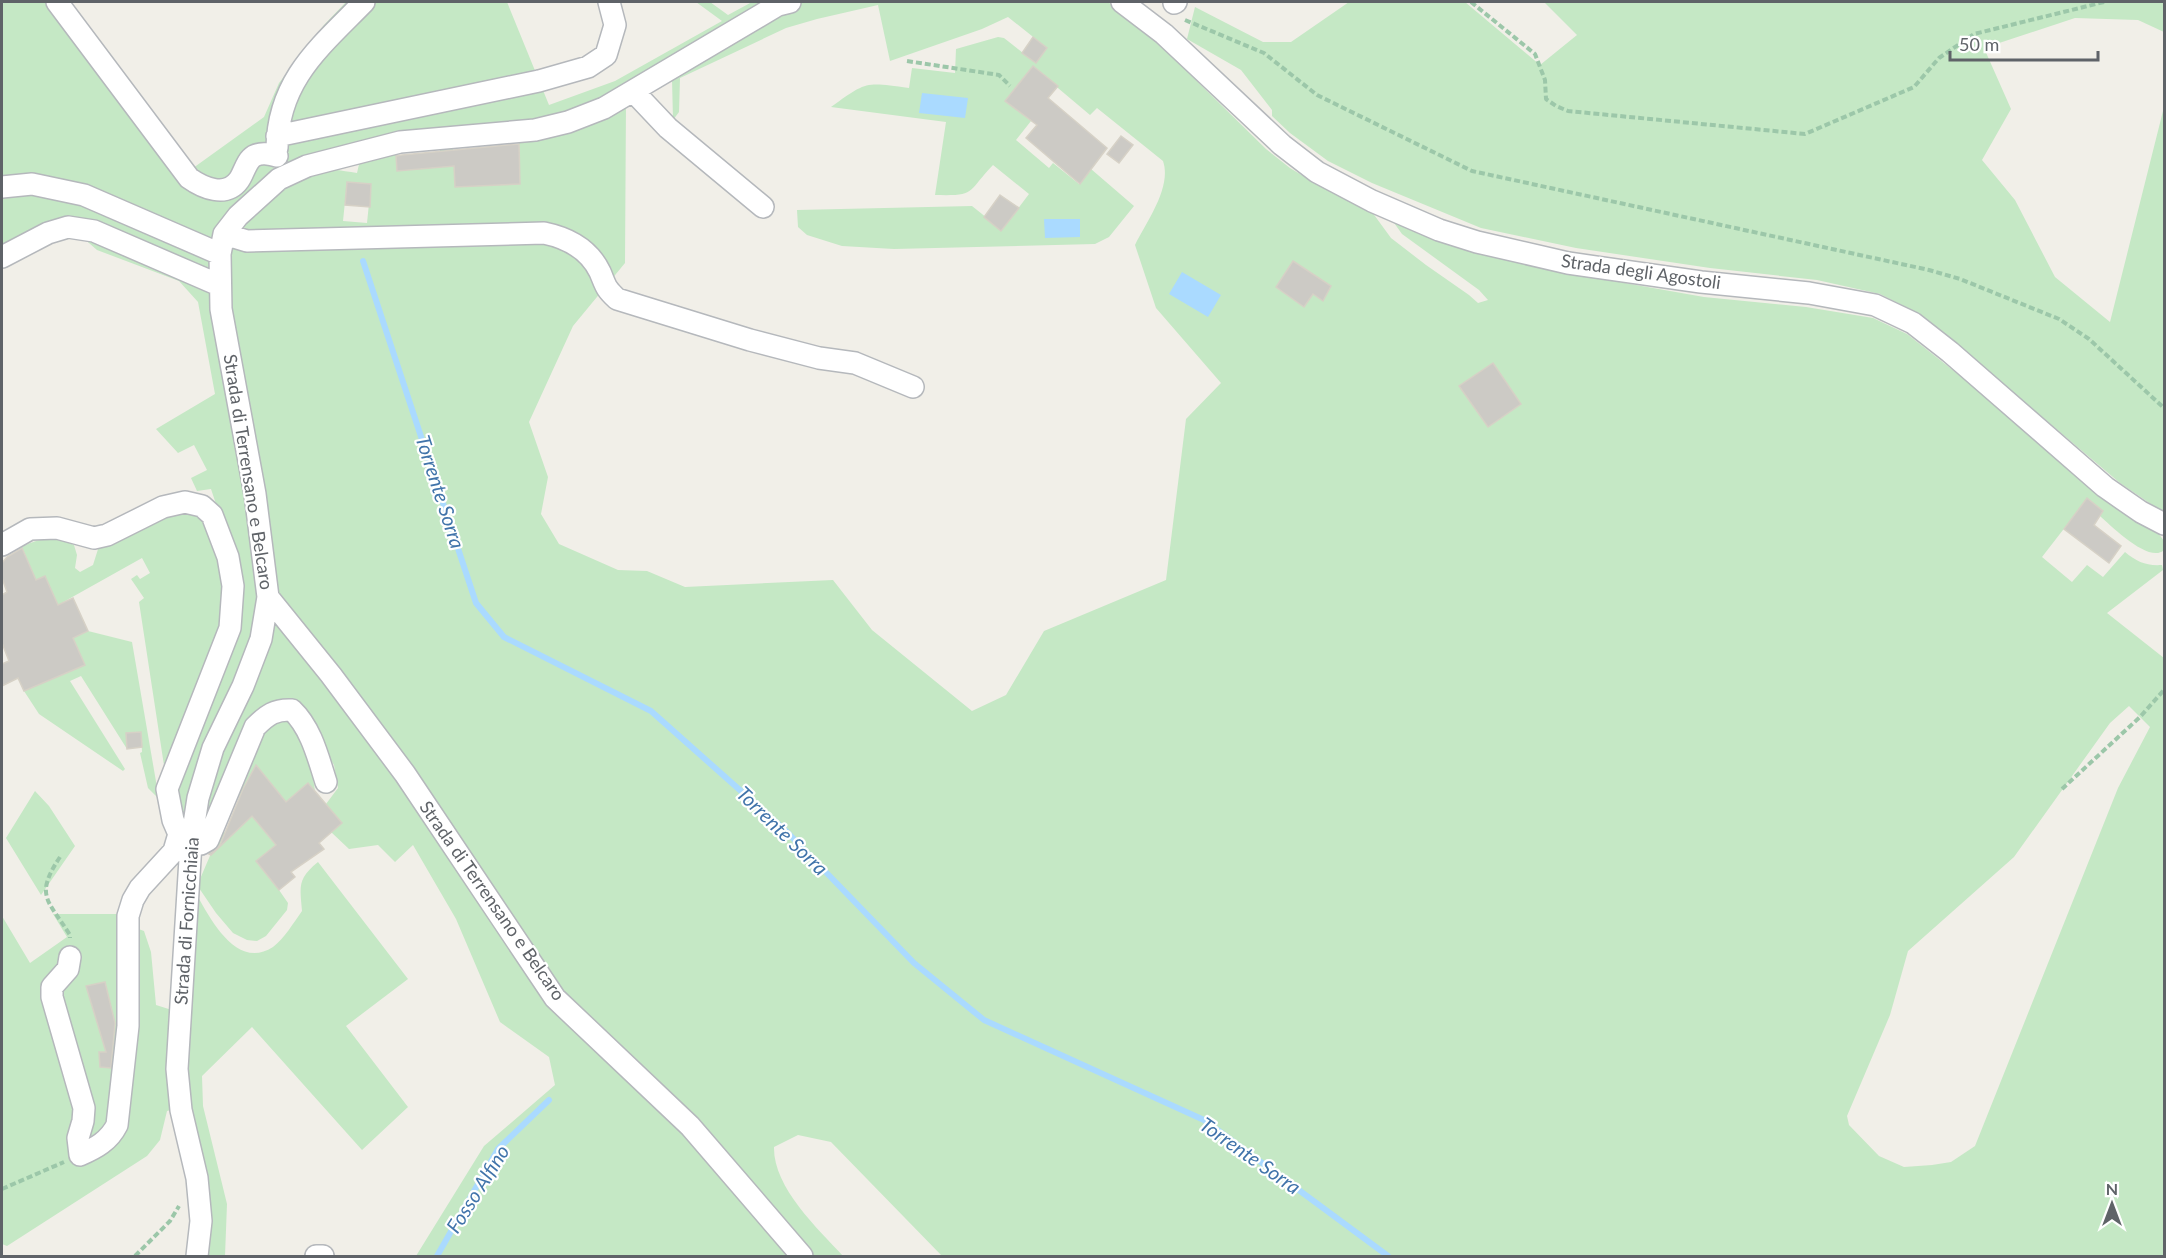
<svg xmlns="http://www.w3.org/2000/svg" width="2166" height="1258" font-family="Lato,sans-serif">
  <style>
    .green { fill: #c5e8c5; fill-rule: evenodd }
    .water { fill: #aadaff }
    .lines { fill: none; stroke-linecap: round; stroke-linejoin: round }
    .stream { stroke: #aadaff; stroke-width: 6 }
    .building { fill: #cccac5; stroke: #d6d1c6; stroke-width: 1.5 }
    .minor-casing { stroke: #b5b8bc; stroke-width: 24 }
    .path { stroke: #9cc7a9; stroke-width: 4; stroke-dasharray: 6 3; stroke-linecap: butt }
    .minor { stroke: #fff; stroke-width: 21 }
    .labels { text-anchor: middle; stroke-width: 4.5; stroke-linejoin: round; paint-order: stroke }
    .street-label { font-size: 18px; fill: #5f6368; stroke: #fff }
    .water-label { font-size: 20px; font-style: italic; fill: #4174aa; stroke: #fff }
  </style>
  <rect width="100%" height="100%" fill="#f1efe8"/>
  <path class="green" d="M2,2H48L182,176L264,117L279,83L324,25L346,2H356L300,67L273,163L274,171L233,234C261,208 292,169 334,170C341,170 349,172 357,173L360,160L396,154L397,171L441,167L440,150L453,149L455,187L520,184L519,142C558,140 591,120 626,103L625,263L573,326L529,422L548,477L541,514L559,544L618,570L647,571L685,587L833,580L872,630L972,711L1006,695L1044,631L1166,580L1186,419L1221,383L1156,308L1135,245C1147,221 1172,187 1163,161L1097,108L1090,115L1033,67L1005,101L1031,121L1016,140L1049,168L1053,163L1079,184L1091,169L1134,206L1109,237L1095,244L894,249L842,246L807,235L798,227L797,210L972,206L1002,230L1029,194L993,165C966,193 977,196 935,195L946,122L831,107C867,81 865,82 909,88L912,68L955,73L956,49L998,37L1004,38L1036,63L1047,48L1008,17L982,29L890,61L878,5L817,19L786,28L680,78L679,112L673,120L672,79L780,9L804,2H1108L1152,37L1266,149L1290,168L1318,185L1372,212L1391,238L1426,265L1469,295L1478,303L1488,300L1479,290L1402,234L1392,220L1414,231L1466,250L1568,273L1704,297L1806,307L1873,318L1907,334L2156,530L2164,541V550C2150,564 2112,527 2100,516L2103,511L2087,499L2042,557L2072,582L2087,565L2103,577L2125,552C2137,562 2146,566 2162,565L2163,570L2107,613L2164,658V1256H942L831,1142L798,1135L774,1147C773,1187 817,1228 843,1256H416L484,1146L555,1085L549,1057L500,1022L456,919L413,845L395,862L378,845L349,849L331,832L342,823L326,804L338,788L334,765L297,704L279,702L210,827L182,822L173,793L235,628L233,555L211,489L197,491L191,478L207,470L194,445L178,453L156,429L215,394L198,302L179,281L97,250L65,222L2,251ZM347,182L371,184L367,223L343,221ZM2129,706L2150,727L2118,788L1975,1146L1951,1162L1932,1165L1904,1167L1879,1156L1849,1125L1847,1116L1890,1015L1908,951L2014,857L2110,723Z
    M372,2H507L549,105L615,81L722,21L696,2H710L728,15L752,2H770L598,100L561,117L289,165L286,164L285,129L295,92Z
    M1349,2H1465L1540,65L1577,35L1544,2H2164V32L2138,20L2075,18L1984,48L2011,109L1982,160L2015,200L2055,277L2110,322L2164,107V513L2120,483L1923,316L1880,294L1817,280L1710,268L1576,248L1481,228L1372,183L1328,161L1290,133L1272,116V110L1241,70L1187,39L1195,7L1263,42H1291Z
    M165,510L199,512L223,559L226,625L165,772L139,602L144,598L131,579L137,575L140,579L150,573L142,558L58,605L45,577L36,580L22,547C42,537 54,536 74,545L77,555L75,568L80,572L93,565L99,546Z
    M88,631L132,642L159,799L148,788L140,753L142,752L141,733L126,734L127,749L81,676L70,681L125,769L123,771L39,714L24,691L84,665L73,638Z
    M291,717L310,757L315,791L308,783L293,811L256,766L221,829L230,837L252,816L295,869L291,872L279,890L288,903L287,910L266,936L257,941L247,940L233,933L216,913L199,888L200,879L268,721Z
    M35,791L49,806L75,846L41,895L6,838Z
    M318,862L408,979L346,1026L408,1107L362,1150L252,1027L202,1076L203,1106L227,1204L225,1256H205L189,1090L188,1036L198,897C212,922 238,970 273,947C284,939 294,922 302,911C300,887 297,879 318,862Z
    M53,914H124L123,1027L111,1122L86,1140L114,1142L133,927L144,931L151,952L156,1005L175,1011V1109L167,1111L160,1140L147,1156L7,1246L2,1244V916L30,963L67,937Z"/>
  <path class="water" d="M922,93L968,98L965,118L919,113Z
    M1044,219H1080V237L1045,238Z
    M1182,272L1221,295L1208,317L1169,294Z"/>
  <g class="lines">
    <path class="stream" d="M363,261L476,603L504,637L651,711L787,832L914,963L984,1020L1204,1120L1388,1256
      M437,1256L498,1149L549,1100"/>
  </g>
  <path class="building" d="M1033,37L1047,48L1036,63L1022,53Z
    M1033,66L1058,86L1048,98L1107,148L1080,184L1026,138L1037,125L1005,101Z
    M1121,136L1133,145L1119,163L1107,154Z
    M519,144L520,184L455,187L454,166L397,171L396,156L402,155Z
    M347,182L371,184L370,207L345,205Z
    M1000,195L1019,208L1001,231L984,217Z
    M1293,261L1331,286L1323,301L1313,294L1304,307L1276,287Z
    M1493,363L1521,404L1488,427L1459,386Z
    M2087,498L2103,511L2094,525L2121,546L2109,563L2064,529Z
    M22,548L36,580L45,576L58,605L73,598L88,631L73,638L85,665L24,691L18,678L2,686V664L9,661L2,643V595L7,592L2,578V563L7,557Z
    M141,732L142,747L127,749L126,733Z
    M256,765L286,802L308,783L342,823L319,843L324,849L291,872L295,877L279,890L256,861L276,845L252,816L211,855L209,854L220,845L243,789Z
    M105,982L115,1023L111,1068L100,1067L99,1052H106L86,986Z"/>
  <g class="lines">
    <defs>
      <path id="minor" d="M57,2L189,178C203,188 226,198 239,180C244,173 246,161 254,156C262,152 269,154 277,156
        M790,2L778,5L604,108L568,122L535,130L400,142L307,166L279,179L238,216L224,234L220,254L221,309L255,494L268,597L331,675L405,774L555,998L690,1126L802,1256
        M1122,2L1164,34L1282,145L1317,172L1372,201L1439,230L1477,242L1568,263L1701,282L1809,293L1875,305L1913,323L1950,352L2105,487L2141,512L2164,524
        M1174,3L1176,2
        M633,91L668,128L763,207
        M277,136L539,81L588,67L606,55L615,25L609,2
        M277,148C278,80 320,47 364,2
        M2,187L32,184L84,195L220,254
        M224,234L247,241L544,233C568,238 589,249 600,272C606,286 605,288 617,299L750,340L819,358L855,363L913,387
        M2,257L48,233L68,227L94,231L219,285
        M2,545L30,529L57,528L94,538L107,535L163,507L185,502L202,506L212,515L228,557L233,586L230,628L167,789L173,820L179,834L191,843L201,844L208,840L255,727C267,715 275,709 292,710C311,728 318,757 326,782
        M70,957L68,969L52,987V997L84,1108L83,1121L78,1138L80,1155C96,1148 109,1141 117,1125L128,1026V916L133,900L140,888L174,851L179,834
        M197,1256L201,1221L197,1178L181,1110L177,1069L191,843L198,798L213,748L243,686L261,639L268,597
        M316,1256H323"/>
    </defs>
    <use href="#minor" class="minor-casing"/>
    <path class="path" d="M1471,2L1535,54L1545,80L1546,99L1556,106L1568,111L1805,134L1914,87L1939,58L1974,34L2104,2
      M1185,20L1264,53L1317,95L1472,171L1929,270L1960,279L2059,319L2089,339L2164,408
      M907,61L999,75L1010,86
      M2062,789L2140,717L2164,690
      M60,857C34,896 48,900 70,935V938
      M2,1189L64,1162
      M135,1256L170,1221L179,1206"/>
    <use href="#minor" class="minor"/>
  </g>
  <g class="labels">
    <g class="street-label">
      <text transform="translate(1641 272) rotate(8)" y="6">Strada degli Agostoli</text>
      <text transform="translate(248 472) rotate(81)" y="6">Strada di Terrensano e Belcaro</text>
      <text transform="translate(492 901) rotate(55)" y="6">Strada di Terrensano e Belcaro</text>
      <text transform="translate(187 921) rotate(-86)" y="6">Strada di Fornicchiaia</text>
    </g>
    <g class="water-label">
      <text transform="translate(440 492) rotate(72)" y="7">Torrente Sorra</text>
      <text transform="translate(782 831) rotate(44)" y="7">Torrente Sorra</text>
      <text transform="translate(1250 1156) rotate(35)" y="7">Torrente Sorra</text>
      <text transform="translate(478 1189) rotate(-58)" y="7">Fosso Alfino</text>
    </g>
  </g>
  <rect width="2166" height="1258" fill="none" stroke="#5f6368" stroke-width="6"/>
  <g transform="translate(2112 1204)" stroke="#ffffff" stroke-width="4.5" paint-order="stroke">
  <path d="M0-4.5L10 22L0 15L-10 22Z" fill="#5f6368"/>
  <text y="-9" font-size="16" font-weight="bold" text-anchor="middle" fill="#5f6368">N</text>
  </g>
  <path d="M1950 51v9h148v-9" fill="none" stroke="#5f6368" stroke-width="3"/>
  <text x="1959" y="51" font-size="18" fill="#5f6368" stroke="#ffffff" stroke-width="4.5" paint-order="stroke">50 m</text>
</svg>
